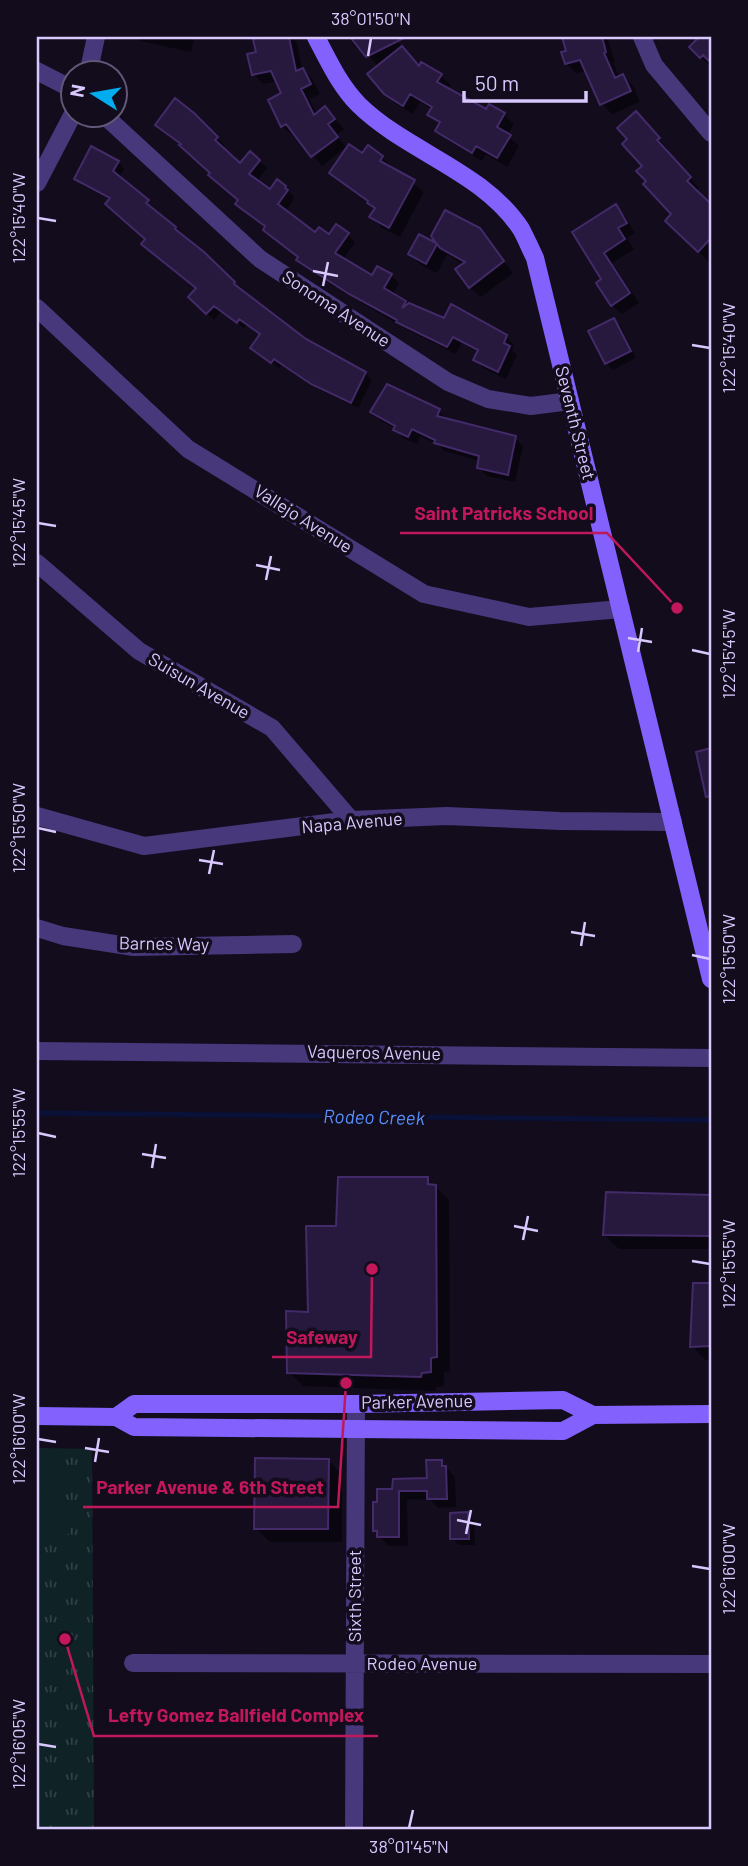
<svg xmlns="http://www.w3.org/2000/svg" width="748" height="1866" font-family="Barlow,sans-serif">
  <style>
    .park { fill: url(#park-tufts) }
    .garden { fill: #0f2327 }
    .shadow { fill: #0007 }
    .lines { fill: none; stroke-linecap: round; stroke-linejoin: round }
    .stream { stroke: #091138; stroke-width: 5 }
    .building { fill: #27183d; stroke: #432a69; stroke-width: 2 }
    .street { stroke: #47377b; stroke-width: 18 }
    .secondary { stroke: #8261fd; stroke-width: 18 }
    .ticks { fill: none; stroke: #d9c8fe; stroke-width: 2.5 }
    .labels { text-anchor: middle; stroke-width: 7; stroke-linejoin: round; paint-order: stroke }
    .street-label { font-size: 18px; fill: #d9c8fe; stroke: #120c1d }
    .water-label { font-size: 19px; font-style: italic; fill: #5891fd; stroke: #120c1d }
    .leader { fill: none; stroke: #c2185b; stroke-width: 2.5 }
    .callout-dot { fill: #c2185b; stroke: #120c1d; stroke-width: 2.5 }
    .callout-label { font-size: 19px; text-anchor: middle; font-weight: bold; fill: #c2185b; stroke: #120c1d; stroke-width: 7; stroke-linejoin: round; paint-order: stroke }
    .neatline { fill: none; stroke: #d9c8fe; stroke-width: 2.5 }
    .ticks-label { font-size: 18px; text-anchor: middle; fill: #d9c8fe }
  </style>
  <defs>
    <pattern id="park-tufts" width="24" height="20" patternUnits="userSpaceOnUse" patternTransform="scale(1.75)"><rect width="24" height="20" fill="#0f2327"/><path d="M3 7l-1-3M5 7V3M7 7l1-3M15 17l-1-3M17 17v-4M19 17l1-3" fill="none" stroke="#314147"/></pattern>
  </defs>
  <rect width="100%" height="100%" fill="#120c1d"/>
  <path class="park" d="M37,1448L92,1449L94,1829H37Z"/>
  <path class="garden" d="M37,1465H69V1493L37,1492Z
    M37,1506L69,1507V1534H37Z"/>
  <path class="shadow" d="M136,37H189L194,41L191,52L140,41Z
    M253,37H291L297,43L302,69L312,79L320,94L309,99L317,114L325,108L344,129L336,135L346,147L322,166L295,134L292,135L282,126L284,94L278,81L263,84L254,74L258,54Z
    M347,37H394L420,68L441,76L451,85L448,90L487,112L490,106L504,115L514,124L507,135L519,146L507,167L486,154L482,161L447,140L438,130L439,124L429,115L432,109L420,102L413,114L396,104L386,93L379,67L362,48L357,49Z
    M564,37H607L615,62L613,63L619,77L623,76L633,86L640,102L612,114L602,104L587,71L576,73L566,63L568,52Z
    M701,37H711V67L691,47Z
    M645,123L668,149L666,151L699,188L695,192L711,207V258L708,261L667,221L673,214L648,182L644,166Z
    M165,132L217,138L225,146L222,149L241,166L259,161L267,168L257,181L270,191L277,182L293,195L294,199L286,211L316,234L330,237L347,234L355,242L343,260L372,278L391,276L399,283L392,295L408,306L444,320L506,337L514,345L512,350L517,355L506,379L483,368L475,360L479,353L462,343L456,354L406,329L320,278L273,237L267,227L245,212L237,204L240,200L182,145Z
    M368,147L424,192L400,237L382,228L372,217L376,209L331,172L362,156Z
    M119,163L124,169L119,178L241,290L305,341L365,373L372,380L358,408L320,390L281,365L279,368L259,354L261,335L247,324L244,328L222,311L214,320L190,297L198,289L147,239L111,200L83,186L76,179H111Z
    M615,206L625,216L635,233L627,238L634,249L612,263L639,303L622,314L612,305L604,279L574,233Z
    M479,230L513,273L481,297L470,287L464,265L447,254L437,273L421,265L410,254L420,236L442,249Z
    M614,320L621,327L636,358L613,370L606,363Z
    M439,411L447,419L515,438L523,446L515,482L487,476L479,468L480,461L444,451L439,445L420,436L417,444L403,438L395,428L380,420L373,412Z
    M711,750V810L698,753Z
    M427,1179L449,1200L450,1371L444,1372V1386L436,1387L435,1391L303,1386L289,1372L310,1314Z
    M607,1194L711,1197V1249H619L605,1235Z
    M695,1285H711V1360H706L692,1346Z
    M328,1460L342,1475V1542H270L256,1528Z
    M441,1462L455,1477L456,1507L438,1508L430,1500L407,1499L408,1546H388L375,1530L394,1491L428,1480Z
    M468,1514L474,1521L475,1545H459L452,1538Z"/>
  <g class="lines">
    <path class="stream" d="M37,1113L711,1120"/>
  </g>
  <path class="building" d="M262,37H289L296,71L303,68L311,84L301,89L314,115L325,106L335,119L328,124L338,137L311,157L286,124L281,127L268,100L281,93L271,71L252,75L247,54L256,52L253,39Z
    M350,37H406L366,57Z
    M562,37H602L606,52L604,53L615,78L623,74L631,91L600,105L580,60L565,64L561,52L566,51Z
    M699,37H711V63L703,55L700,58L689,47Z
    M402,46L419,66L421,62L442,74L437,82L486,109L489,104L505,113L497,127L511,135L497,158L476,146L472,153L435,131L440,122L427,115L432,107L410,94L403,106L384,94L367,74Z
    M175,98L194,113L218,137L215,140L240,163L250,151L260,160L249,174L270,189L277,179L286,186L285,188L288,190L278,204L315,232L319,227L329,234L336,224L349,233L335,253L372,275L377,266L392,274L384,288L406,301L402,308L409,303L444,318L451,304L507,335L504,343L510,346L498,372L473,360L478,350L453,337L447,347L396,322L397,320L349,294L296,260L298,257L263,230L265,226L235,204L238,200L208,175L210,173L179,145L181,144L155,125Z
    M636,111L660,138L657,140L691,177L687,181L711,204V238L698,252L665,221L671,214L643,184L646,181L636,171L642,166L622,144L627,139L617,128Z
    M349,144L362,153L368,145L383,156L380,161L415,180L389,228L369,217L375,208L367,203L368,201L329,173Z
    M91,146L119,161L113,171L149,200L146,203L176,227L175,229L204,252L235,282L234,284L306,339L366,372L351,403L311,384L274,359L271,363L250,348L260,334L239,319L237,323L214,306L206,314L188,297L196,288L141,244L145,239L105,204L110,198L74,179Z
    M616,204L627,223L618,228L625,239L604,253L630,293L611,306L596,283L601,279L572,232Z
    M445,210L480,228L504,261L469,288L455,269L465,262L440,248L437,244L426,264L408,254L419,234L436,243L431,236Z
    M614,318L631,351L605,364L588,331Z
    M387,384L440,409L437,416L516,436L508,475L477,468L479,456L434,443L435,440L412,429L408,437L393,430L395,426L370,412Z
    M711,748V796L706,797L696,752Z
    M338,1177H428V1184L436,1185L437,1357L431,1358V1372L422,1373L421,1377L287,1373L286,1311L308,1312L306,1226H336Z
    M606,1192L711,1195V1236L603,1235Z
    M693,1283H711V1346L690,1347Z
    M255,1458L329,1459L328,1529H254Z
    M426,1460H442V1466H446L447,1499H427V1491H399V1537H377V1531H373V1502H377V1489H392L393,1479L427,1478Z
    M468,1512L469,1539H450V1513Z"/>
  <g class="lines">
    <path class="street" d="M642,37L654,65L711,133
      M37,71L74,90
      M88,74L96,37
      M105,116L260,259L448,382L488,399L531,406L570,401
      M37,183L74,112
      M37,308L188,449L424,594L529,617L621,609
      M37,563L139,651L272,728L351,820
      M37,816L144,846L351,820L447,816L560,821L673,822
      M37,928L63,936L134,947L293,944
      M37,1051L711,1058
      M133,1663L711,1664
      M354,1829L356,1404"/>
    <path class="secondary" d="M316,37C328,60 340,86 359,105C407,152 483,171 521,229C526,238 530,248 535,258L711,979
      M37,1416L116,1417L134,1427L563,1431L593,1415L711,1414
      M116,1417L134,1404H356L563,1400L593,1415"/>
  </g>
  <path class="ticks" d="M368,56L371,38M38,218L56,221M313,271L338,276M323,286L328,262M692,345L710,348M38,523L56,526M256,565L280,570M266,580L271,556M628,638L652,642M692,650L710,654M638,652L642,628M38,828L56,832M199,860L223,864M209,874L214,850M571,932L595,936M581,946L585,922M692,955L710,959M38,1133L56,1137M142,1154L166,1158M152,1168L156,1144M514,1226L538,1231M523,1240L528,1216M692,1261L710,1264M38,1439L56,1442M85,1448L109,1452M95,1462L99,1438M457,1520L481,1525M466,1534L471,1510M692,1566L710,1569M38,1744L56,1747M409,1828L413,1810"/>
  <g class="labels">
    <g class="street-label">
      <text transform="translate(336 309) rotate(33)" y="6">Sonoma Avenue</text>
      <text transform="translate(575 423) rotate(76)" y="6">Seventh Street</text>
      <text transform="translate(303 519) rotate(32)" y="6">Vallejo Avenue</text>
      <text transform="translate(199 686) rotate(30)" y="6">Suisun Avenue</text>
      <text transform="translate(352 823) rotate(-5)" y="6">Napa Avenue</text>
      <text transform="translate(164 944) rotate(1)" y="6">Barnes Way</text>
      <text transform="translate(374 1053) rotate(1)" y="6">Vaqueros Avenue</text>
      <text transform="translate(417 1402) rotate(-1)" y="6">Parker Avenue</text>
      <text transform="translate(355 1596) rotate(-90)" y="6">Sixth Street</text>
      <text x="422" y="1670">Rodeo Avenue</text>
    </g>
    <g class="water-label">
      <text transform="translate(374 1117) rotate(1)" y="7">Rodeo Creek</text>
    </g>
  </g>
  <path class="leader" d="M677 608L607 533H400M372 1269L371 1357H272M346 1383L338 1507H83M65 1639L94 1736H378"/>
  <g class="callout-dot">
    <circle cx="677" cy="608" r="7"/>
    <circle cx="372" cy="1269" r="7"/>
    <circle cx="346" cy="1383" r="7"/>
    <circle cx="65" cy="1639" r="7"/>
  </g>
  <g class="callout-label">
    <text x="504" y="520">Saint Patricks School</text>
    <text x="322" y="1344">Safeway</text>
    <text x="210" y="1494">Parker Avenue &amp; 6th Street</text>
    <text x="236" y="1722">Lefty Gomez Ballfield Complex</text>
  </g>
  <rect width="748" height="1866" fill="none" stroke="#120c1d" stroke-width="77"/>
  <g transform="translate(94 94) rotate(281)"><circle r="33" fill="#120c1d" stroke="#625777" stroke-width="2"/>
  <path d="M0-5L12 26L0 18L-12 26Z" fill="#03abef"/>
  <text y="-10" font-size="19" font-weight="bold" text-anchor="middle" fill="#d9c8fe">N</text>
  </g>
  <path d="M464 91v10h122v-10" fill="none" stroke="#d9c8fe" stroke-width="3.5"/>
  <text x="475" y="91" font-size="21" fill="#d9c8fe" stroke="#120c1d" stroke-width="5" paint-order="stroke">50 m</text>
  <rect x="38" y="38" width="672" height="1790" class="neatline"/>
  <g class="ticks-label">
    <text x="371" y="25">38°01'50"N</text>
    <text transform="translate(19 218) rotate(-90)" y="6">122°15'40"W</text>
    <text transform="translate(729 348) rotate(-90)" y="6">122°15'40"W</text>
    <text transform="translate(19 523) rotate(-90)" y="6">122°15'45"W</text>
    <text transform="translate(729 654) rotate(-90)" y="6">122°15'45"W</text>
    <text transform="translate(19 828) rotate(-90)" y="6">122°15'50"W</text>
    <text transform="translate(729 959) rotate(-90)" y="6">122°15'50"W</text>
    <text transform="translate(19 1133) rotate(-90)" y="6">122°15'55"W</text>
    <text transform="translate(729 1264) rotate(-90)" y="6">122°15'55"W</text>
    <text transform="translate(19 1439) rotate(-90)" y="6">122°16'00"W</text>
    <text transform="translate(729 1569) rotate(-90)" y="6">122°16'00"W</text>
    <text transform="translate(19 1744) rotate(-90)" y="6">122°16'05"W</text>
    <text x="409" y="1853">38°01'45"N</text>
  </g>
</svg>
